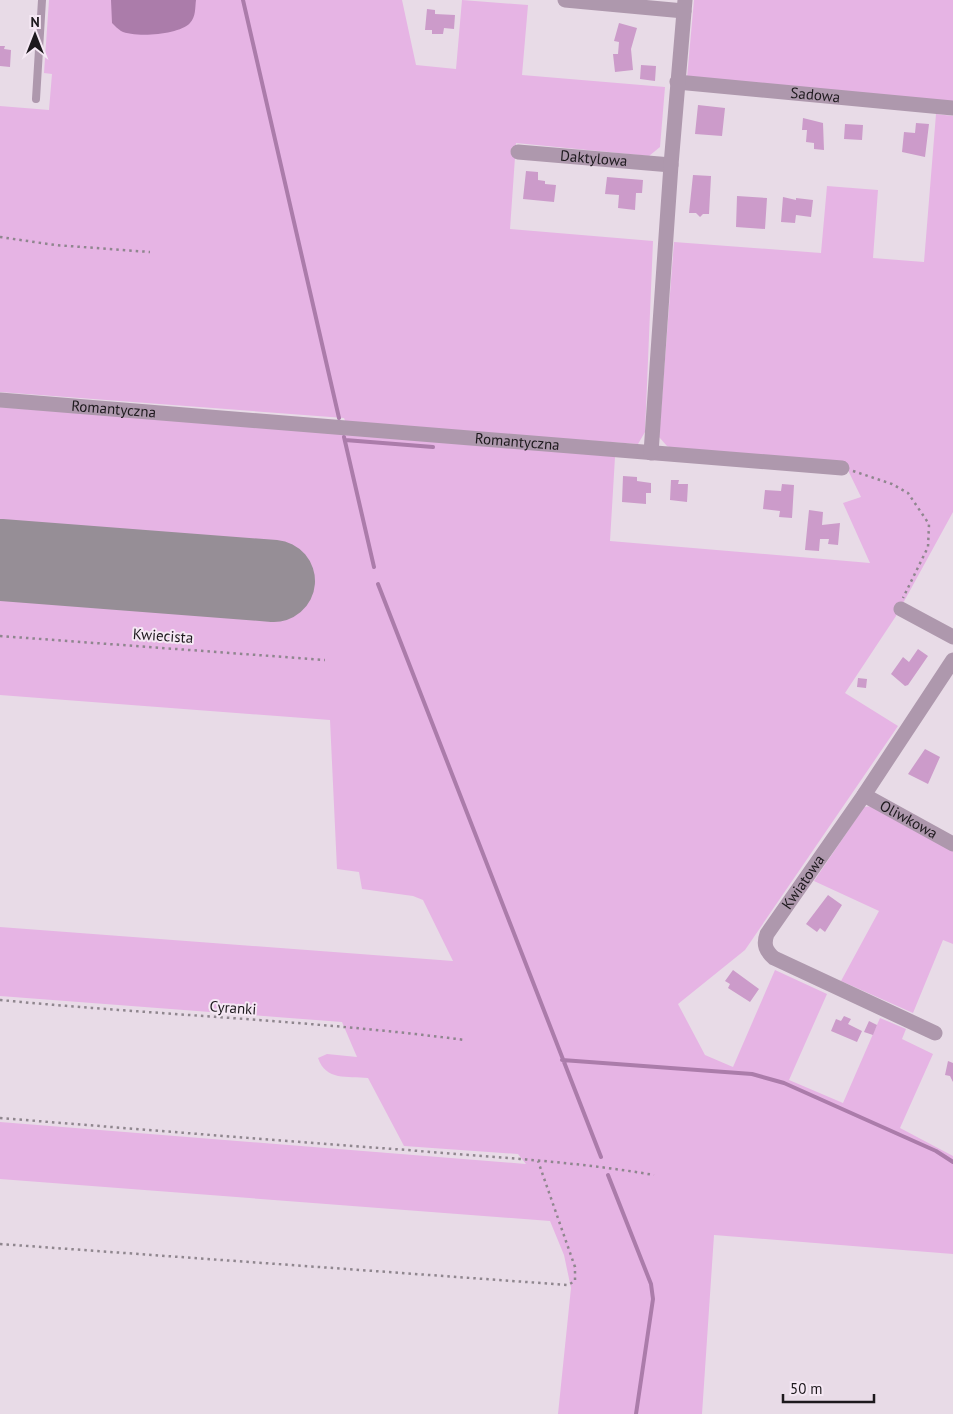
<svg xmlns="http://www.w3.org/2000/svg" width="953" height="1414" font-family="'PT Sans',sans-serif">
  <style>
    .green { fill: #e6b4e4 }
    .water { fill: #ab7caa }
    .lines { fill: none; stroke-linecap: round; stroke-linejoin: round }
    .stream { stroke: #ab7caa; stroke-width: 4 }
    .runway { stroke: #968e96; stroke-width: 82 }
    .building { fill: #cc9bca }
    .path { stroke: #8f868e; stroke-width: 2.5; stroke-dasharray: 2.5 4; stroke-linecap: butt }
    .lane { stroke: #ae98ad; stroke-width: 8 }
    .street { stroke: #ae98ad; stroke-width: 15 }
    .labels { text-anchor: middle; stroke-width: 4; stroke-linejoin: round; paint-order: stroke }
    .street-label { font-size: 15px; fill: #1d191d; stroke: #f5e8f4 }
  </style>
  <rect width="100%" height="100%" fill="#e8dbe7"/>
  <path class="green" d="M49,0H402L416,65L456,69L462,0L528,5L522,75L665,87L660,147L649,156L516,143L510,229L653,241L645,432L638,444L346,423L344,418L0,392V106L49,110L52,74L44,73Z
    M694,0H953V104L687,78Z
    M936,114L953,116V512L896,616L845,693L898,726L745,950L678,1004L705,1055L733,1067L775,970L827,994L789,1080L843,1103L880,1018L906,1029L902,1039L933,1054L900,1128L953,1156V1254L714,1235L702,1414H558L571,1288L564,1255L550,1221L0,1179V1122L526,1164L518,1154L404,1146L368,1078C347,1076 326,1081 318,1058L327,1054L357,1057L342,1022L0,996V927L453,961L423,900L413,896L362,889L359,872L337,869L330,720L0,695V407L608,454L615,457L610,541L870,563L843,503L861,497L844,462L674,449L667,446L659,437L674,242L821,253L827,186L878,190L873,258L924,262Z
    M872,806L953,851V944L943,940L913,1013L841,981L879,911L814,881L864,807Z"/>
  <path class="water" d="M111,0H196C195,7 196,17 190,23C179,35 135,38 121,31C118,29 115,26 112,23Z"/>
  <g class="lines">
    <path class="stream" d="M243,0L339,418
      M344,437L374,567
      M345,440L433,447
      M378,584L601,1157
      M562,1060L752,1074L784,1083L936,1151L953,1162
      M608,1175L651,1284L653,1299L636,1414"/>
    <path class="runway" d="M0,560L274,581"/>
  </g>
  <path class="building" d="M427,9L435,10V14L455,15L454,29L444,28L443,34H432V30H425Z
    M619,23L637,28L631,49L633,70L615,72L613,54H618L619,42L614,41Z
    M0,46H5L4,49L11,50L10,67L0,66Z
    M641,65L656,66L655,81L640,79Z
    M698,105L725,108L722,136L695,134Z
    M803,118L823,123L824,150L814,149V143L806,142L807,130H802Z
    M916,123L929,124L925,157L902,152L904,132L915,133Z
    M845,124L863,125L862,140L844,139Z
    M526,171L538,172V180L545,181V184L556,185L554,202L523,199Z
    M693,175L711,176L709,214H703L700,217L696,213H689Z
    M607,177L643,180L642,193H636L635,210L618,208L619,195L605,194Z
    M737,196L767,198L765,229L736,227Z
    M783,197L796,200V198L813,200L811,217L796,215L795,223L781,222Z
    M623,476L637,477V481L651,483V493H646V504L622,502Z
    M671,480H679L678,484H688L687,502L670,500Z
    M782,484L794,485L792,518L779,517L780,511L763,509L765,490L781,491Z
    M809,510L823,512L822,525L840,523L838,545L828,544L829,539H820L819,551L805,550Z
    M918,649L928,656L908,685L905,686L891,674L903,657L909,662Z
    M858,678L867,679L866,688L857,687Z
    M925,749L940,757L928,784L908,774Z
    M828,895L842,905L825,932L820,928L817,932L806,924Z
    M733,970L759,989L750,1002L728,988L730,984L725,981Z
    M844,1016L851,1019L848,1024L862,1031L857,1042L831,1031L836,1019L841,1021Z
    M869,1021L877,1025L873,1035L864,1032Z
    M948,1061L953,1063V1082L950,1076L945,1075Z"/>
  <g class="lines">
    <path class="path" d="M0,237L55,245L150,252
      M853,471L892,484L908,493L929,524L928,547L903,598
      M0,636L325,660
      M0,1000C155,1015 311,1020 465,1040
      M0,1118C136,1129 271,1140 407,1150C489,1157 573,1161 654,1175
      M0,1244L568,1285L575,1281V1267L538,1161"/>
    <path class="lane" d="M36,99L42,0"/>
    <g class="street">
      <path d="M565,0L684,11"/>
      <path id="s1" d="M677,82L953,108"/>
      <path id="s2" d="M518,152L671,165"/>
      <path id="s3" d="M0,400L842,468"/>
      <path d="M651,453L671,165L685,0"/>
      <path d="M901,609L953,637"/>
      <path id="s4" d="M864,795L953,844"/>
      <path id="s5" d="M935,1033L774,958C766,951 763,945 767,934L864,795L953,660"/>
    </g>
  </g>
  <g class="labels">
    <g class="street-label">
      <text dy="5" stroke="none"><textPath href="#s1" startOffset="139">Sadowa</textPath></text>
      <text dy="5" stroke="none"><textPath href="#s2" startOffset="76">Daktylowa</textPath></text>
      <text dy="5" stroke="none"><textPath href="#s3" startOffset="114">Romantyczna</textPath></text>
      <text dy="5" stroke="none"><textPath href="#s3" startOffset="519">Romantyczna</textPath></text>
      <text transform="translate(163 636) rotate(4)" y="5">Kwiecista</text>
      <text dy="5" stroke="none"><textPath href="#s4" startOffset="51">Oliwkowa</textPath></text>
      <text dy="5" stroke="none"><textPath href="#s5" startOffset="268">Kwiatowa</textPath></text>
      <text transform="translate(233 1008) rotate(4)" y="5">Cyranki</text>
    </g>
  </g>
  <g transform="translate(35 35)" stroke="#f5e8f4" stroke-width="4" paint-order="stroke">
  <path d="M0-4L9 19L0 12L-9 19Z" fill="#1d191d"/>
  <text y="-8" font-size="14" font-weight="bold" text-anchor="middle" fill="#1d191d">N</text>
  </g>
  <path d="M783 1394v8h91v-8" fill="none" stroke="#1d191d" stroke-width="2.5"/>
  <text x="790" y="1394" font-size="15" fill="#1d191d" stroke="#f5e8f4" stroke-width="4" paint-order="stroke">50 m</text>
</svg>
